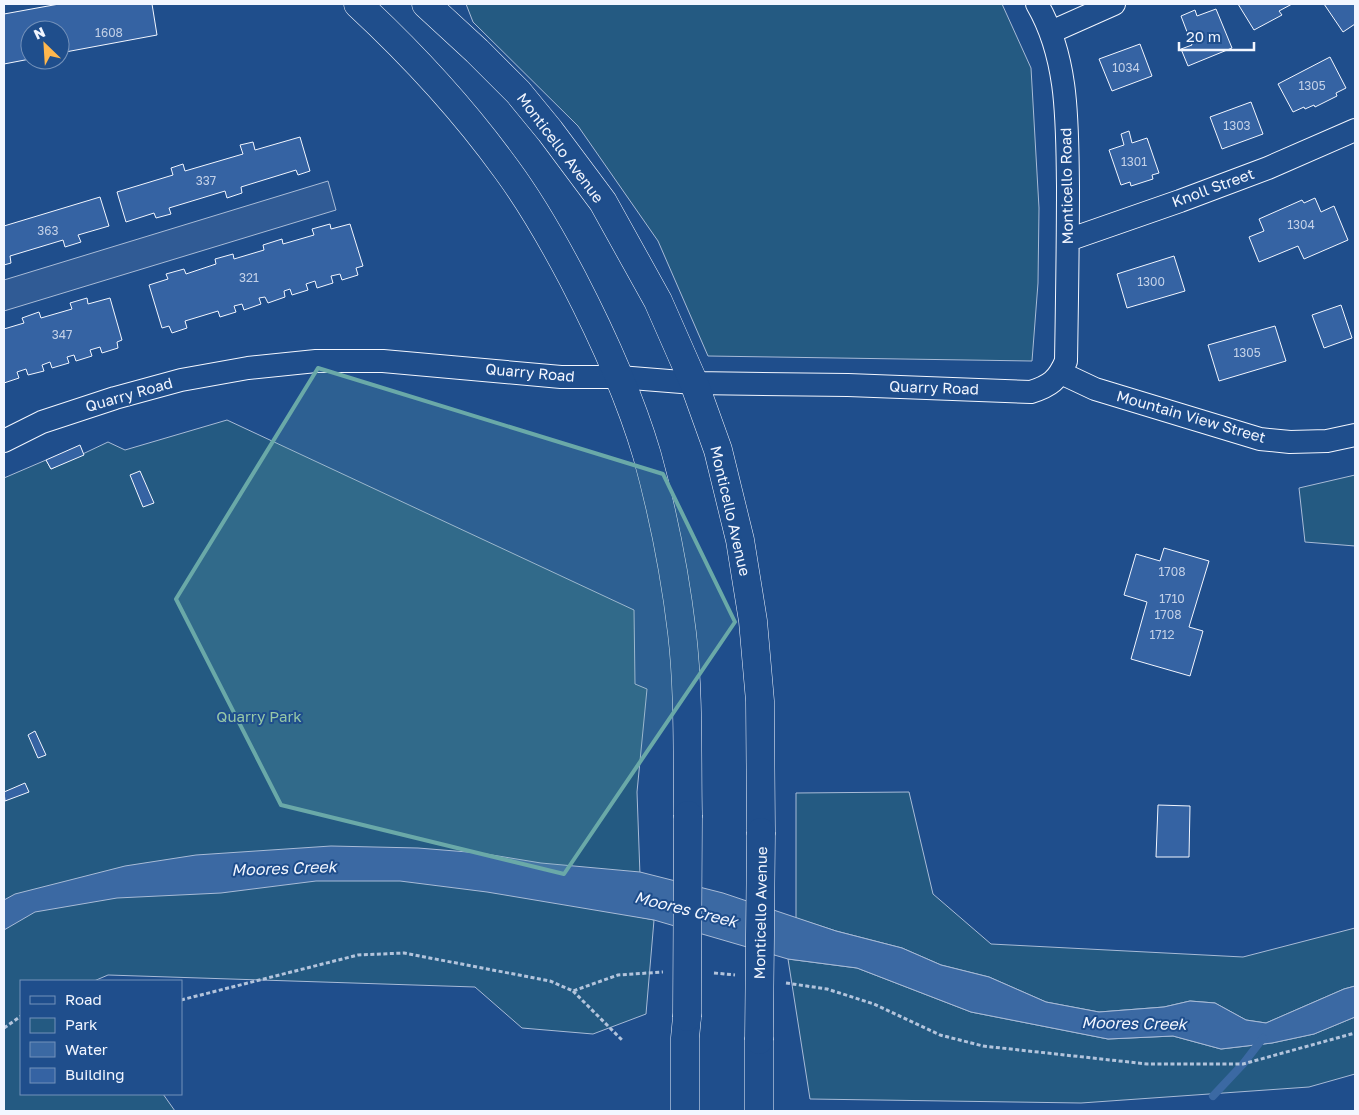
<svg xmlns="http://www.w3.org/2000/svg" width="1359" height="1115" font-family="'Golos Text',sans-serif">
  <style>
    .green { fill: #245a82; stroke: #a8bbd7 }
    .parking { fill: #305b95; stroke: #a8bbd7 }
    .water { fill: #3b69a3; stroke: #a8bbd7 }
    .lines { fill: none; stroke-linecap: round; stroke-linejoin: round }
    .stream { stroke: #3b69a3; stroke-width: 8 }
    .building { fill: #3563a3; stroke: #f2f6ff }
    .minor-casing { stroke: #f2f6ff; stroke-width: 24 }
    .primary-casing { stroke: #f2f6ff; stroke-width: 29 }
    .path { stroke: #b3c4dc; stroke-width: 3; stroke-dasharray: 4 2.5; stroke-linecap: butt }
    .minor { stroke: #1f4e8c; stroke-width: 22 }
    .primary { stroke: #1f4e8c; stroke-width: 28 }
    .primary-bridge-casing { stroke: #f2f6ff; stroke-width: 29; stroke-linecap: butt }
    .primary-bridge { stroke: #1f4e8c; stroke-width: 28 }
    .marked { fill: #6aa9a8; fill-opacity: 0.2; stroke: #6aa9a8; stroke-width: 4; stroke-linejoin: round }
    .labels { text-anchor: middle; stroke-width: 4; stroke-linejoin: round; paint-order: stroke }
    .number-label { font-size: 12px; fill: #c3d1e8 }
    .street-label { font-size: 15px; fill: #f2f6ff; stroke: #1f4e8c }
    .park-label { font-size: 15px; fill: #97c8a6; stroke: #1f4e8c }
    .water-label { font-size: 16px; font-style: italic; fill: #f2f6ff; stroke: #1f4e8c }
  </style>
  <rect width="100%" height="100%" fill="#1f4e8c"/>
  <path class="green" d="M466,4H1002L1031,68L1039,208L1038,283L1032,361L708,356L658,241L578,126L473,22Z
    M227,420L634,610L635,684L647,689L637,792L641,903L629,915L654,920L646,1014L593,1034L522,1028L475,987L108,975L94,981H21V1094H163L175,1111H4V478L46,460L51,469L108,442L125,450Z
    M1355,475V546L1305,542L1299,488Z
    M909,792L933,894L991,944L1243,957L1355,928V986L1344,989L1266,1023L1246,1020L1215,1003L1190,1001L1164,1007L1099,1012L1046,1002L989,977L941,965L902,948L836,931L796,918V793Z
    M788,959L857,968L971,1012L1108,1039L1173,1036L1221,1049L1272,1043L1314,1034L1355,1017V1074L1309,1087L1081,1103L810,1099Z"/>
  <path class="parking" d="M328,181L336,210L4,311V280Z"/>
  <path class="water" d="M331,846L418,848L480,853L541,863L640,872L723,893L836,931L902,948L941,965L989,977L1046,1002L1099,1012L1164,1007L1190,1001L1215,1003L1246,1020L1266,1023L1344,989L1355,986V1017L1314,1034L1272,1043L1221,1049L1173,1036L1108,1039L971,1012L857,968L788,959L654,920L487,892L400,881H316L221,893L117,898L35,912L4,930V900L15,894L125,866L196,855Z"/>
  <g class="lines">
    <path class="stream" d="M1213,1096L1243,1064L1263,1038"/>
  </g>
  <path class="building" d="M59,4H152L157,35L60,53V30H30V59L4,64V14Z
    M1238,4H1292L1279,11L1282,15L1254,30Z
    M1324,4H1355V24L1343,32Z
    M1216,9L1232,48L1188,66L1181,49L1192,45L1181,16L1195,10L1197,16Z
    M1140,44L1152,76L1112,91L1099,59Z
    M1330,57L1346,88L1336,93L1337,96L1315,107L1314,105L1305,109L1304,107L1293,112L1278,84Z
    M1251,102L1263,134L1222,149L1210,117Z
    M1129,131L1132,143L1147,138L1159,173L1152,175L1153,179L1131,186L1130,182L1121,185L1109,150L1124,145L1121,134Z
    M300,137L310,171L298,175L296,170L241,187L242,193L227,198L225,191L169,208L171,214L156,218L154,213L126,222L117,192L173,175L171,168L183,164L185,171L243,154L240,145L253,142L255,150Z
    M100,197L109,226L78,235L81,242L65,247L63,240L10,256L11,263L4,265V226Z
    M1315,198L1321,212L1334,206L1348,240L1304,259L1298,246L1259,262L1249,237L1264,231L1259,219L1302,200L1304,203Z
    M330,224L331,229L350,224L363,266L356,268L358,275L342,280L340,274L331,276L333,283L317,288L315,281L306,284L308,290L292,295L290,289L284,291L285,297L268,303L265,297L259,298L261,304L244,310L242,304L234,306L236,312L220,317L218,311L185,321L187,328L172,333L169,326L162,328L149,285L168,279L166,274L184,269L186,274L216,264L215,259L233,254L234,259L264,250L263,245L282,239L283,244L314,235L312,229Z
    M1174,256L1185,291L1127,308L1117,274Z
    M87,298L88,304L110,298L122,340L117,342L118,348L102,353L100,347L90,350L92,356L76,361L74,355L67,357L69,363L52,368L50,362L42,365L44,371L28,375L26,369L17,372L19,378L4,383V329L24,323L22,318L39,312L41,318L72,309L70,303Z
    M1341,305L1352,338L1324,348L1312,315Z
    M1275,326L1286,361L1219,381L1208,345Z
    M80,445L84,455L51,469L46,460Z
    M140,471L154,503L143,507L130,475Z
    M1164,548L1209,561L1189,627L1203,631L1190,676L1131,659L1147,602L1124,595L1136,554L1160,561Z
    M35,731L46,755L38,758L28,735Z
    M25,783L29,792L5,801L4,792Z
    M1158,805L1190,806L1189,857H1156Z"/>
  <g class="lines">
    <defs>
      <path id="minor" d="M1051,32L1114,4
        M1068,240L1180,201L1268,168L1355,130
        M1061,373L1095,389L1260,439L1290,442L1327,441L1355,435
        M4,441L42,422L115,398L181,380L248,368L316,361H383L561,377H619L694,383L848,385L1031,392C1050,386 1058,380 1066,361C1067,303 1068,244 1068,186C1067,124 1069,59 1037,4"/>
      <path id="primary" d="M358,4C413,55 463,109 507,170C532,204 553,241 573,279C602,335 629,394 647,455C663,513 675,574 682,633C689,693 687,755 688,815
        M426,4L477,51L518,92L550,131L603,202L658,301L694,383L718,450L740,540L753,621L760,701L761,832
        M685,1111V1038L687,1017
        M759,1111V1040"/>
    </defs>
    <use href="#minor" class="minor-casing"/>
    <use href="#primary" class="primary-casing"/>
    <path class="path" d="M714,973L735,975
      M786,983L827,989L874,1004L940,1035L983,1046L1147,1064H1243L1355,1033
      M573,991L623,1041
      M181,1000L358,955L404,953L550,981L573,991L618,975L663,972
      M4,1028L21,1016"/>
    <use href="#minor" class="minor"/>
    <use href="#primary" class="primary"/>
    <defs>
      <path id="primary-bridge" d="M687,1017L688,815
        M759,1040L761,832"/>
    </defs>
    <use href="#primary-bridge" class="primary-bridge-casing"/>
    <use href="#primary-bridge" class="primary-bridge"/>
  </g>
  <path class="marked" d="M318,368L663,474L735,622L564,874L281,805L176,599Z"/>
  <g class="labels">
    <g class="number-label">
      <text x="109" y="37">1608</text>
      <text x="1126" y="72">1034</text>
      <text x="1312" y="90">1305</text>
      <text x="1237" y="130">1303</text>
      <text x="1134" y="166">1301</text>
      <text x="206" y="185">337</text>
      <text x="1301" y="229">1304</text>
      <text x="48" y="235">363</text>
      <text x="249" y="282">321</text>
      <text x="1151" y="286">1300</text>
      <text x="62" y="339">347</text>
      <text x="1247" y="357">1305</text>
      <text x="1172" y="576">1708</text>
      <text x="1172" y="603">1710</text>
      <text x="1168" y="619">1708</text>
      <text x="1162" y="639">1712</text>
    </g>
    <g class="street-label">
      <text transform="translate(560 148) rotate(53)" y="5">Monticello Avenue</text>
      <text transform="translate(1067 186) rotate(-91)" y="5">Monticello Road</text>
      <text transform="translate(1213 188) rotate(-20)" y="5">Knoll Street</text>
      <text transform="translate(530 373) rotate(5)" y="5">Quarry Road</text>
      <text transform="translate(934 388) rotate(2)" y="5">Quarry Road</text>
      <text transform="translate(129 395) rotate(-16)" y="5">Quarry Road</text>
      <text transform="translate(1191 417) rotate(16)" y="5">Mountain View Street</text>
      <text transform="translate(730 511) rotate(77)" y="5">Monticello Avenue</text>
      <text transform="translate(761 913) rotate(-89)" y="5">Monticello Avenue</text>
    </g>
    <g class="park-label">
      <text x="259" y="722">Quarry Park</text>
    </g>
    <g class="water-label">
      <text transform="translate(284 868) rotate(-2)" y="6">Moores Creek</text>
      <text transform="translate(686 909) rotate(14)" y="6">Moores Creek</text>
      <text transform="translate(1134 1023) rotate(1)" y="6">Moores Creek</text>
    </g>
  </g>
  <rect width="1359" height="1115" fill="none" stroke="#f2f6ff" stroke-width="10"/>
  <rect x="20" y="980" width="162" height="115" fill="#1f4e8c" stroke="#7391ba"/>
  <rect x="30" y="996" width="25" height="8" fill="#1f4e8c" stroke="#7391ba"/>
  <text x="65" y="1005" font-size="15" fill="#f2f6ff">Road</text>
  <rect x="30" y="1018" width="25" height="15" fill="#245a82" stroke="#7391ba"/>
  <text x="65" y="1030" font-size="15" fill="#f2f6ff">Park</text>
  <rect x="30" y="1042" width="25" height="15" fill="#3b69a3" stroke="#7391ba"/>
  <text x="65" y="1055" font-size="15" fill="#f2f6ff">Water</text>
  <rect x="30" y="1068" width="25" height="15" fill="#3563a3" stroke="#7391ba"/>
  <text x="65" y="1080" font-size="15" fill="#f2f6ff">Building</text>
  <g transform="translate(45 45) rotate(335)"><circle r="24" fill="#1f4e8c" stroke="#7391ba"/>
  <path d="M0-4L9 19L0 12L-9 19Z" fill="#ffb74d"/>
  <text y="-8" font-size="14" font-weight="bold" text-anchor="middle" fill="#f2f6ff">N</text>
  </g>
  <path d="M1179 42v8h75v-8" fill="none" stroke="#f2f6ff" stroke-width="2.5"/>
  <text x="1186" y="42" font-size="15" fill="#f2f6ff" stroke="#1f4e8c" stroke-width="4" paint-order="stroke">20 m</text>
</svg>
